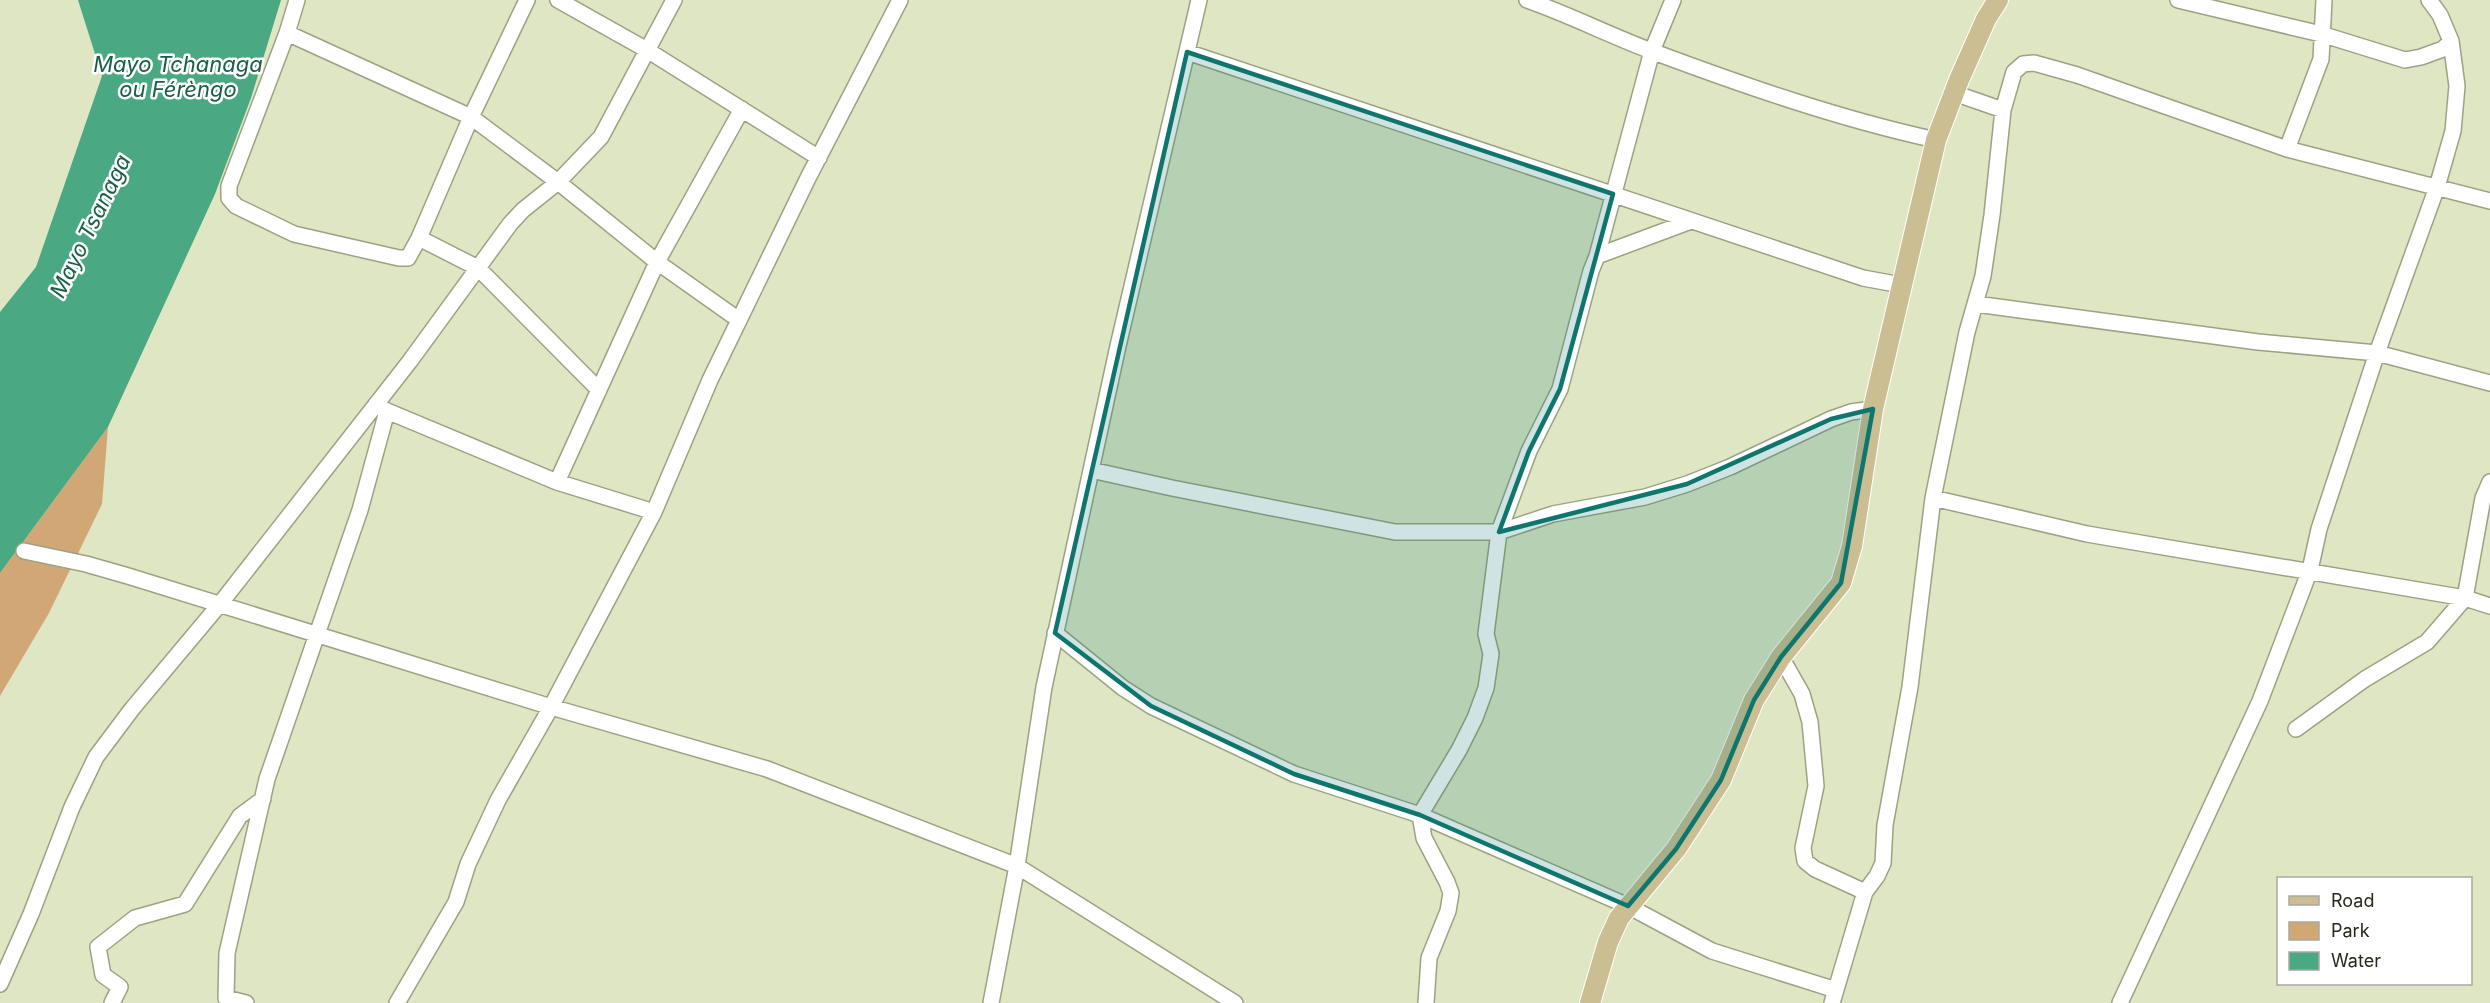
<svg xmlns="http://www.w3.org/2000/svg" width="2490" height="1003" font-family="Inter,sans-serif">
  <style>
    .green { fill: #d2a776 }
    .water { fill: #4aa882 }
    .lines { fill: none; stroke-linecap: round; stroke-linejoin: round }
    .minor-casing { stroke: #9ca282; stroke-width: 18 }
    .major-casing { stroke: #fff; stroke-width: 22 }
    .minor { stroke: #fff; stroke-width: 15 }
    .major { stroke: #cbbe92; stroke-width: 20 }
    .marked { fill: #0f766e; fill-opacity: 0.2; stroke: #0f766e; stroke-width: 4.5; stroke-linejoin: round }
    .labels { text-anchor: middle; stroke-width: 5; stroke-linejoin: round; paint-order: stroke }
    .water-label { font-size: 22px; font-style: italic; fill: #196046; stroke: #fff }
  </style>
  <rect width="100%" height="100%" fill="#dfe6c4"/>
  <path class="green" d="M108,427L102,504L49,613L0,696V573Z"/>
  <path class="water" d="M78,0H281L251,98L215,194L108,427L0,573V312L36,267L102,76Z"/>
  <g class="lines">
    <defs>
      <path id="minor" d="M558,0L647,50L819,158
        M1527,0C1570,15 1611,36 1654,52C1745,86 1840,119 1936,140
        M2178,0L2321,34L2405,60L2421,57L2443,49L2451,41
        M287,33L297,0
        M1187,52L1863,278L1901,285
        M1954,93L2003,110L2014,72L2023,64L2034,63L2077,75L2287,149L2490,201
        M2287,149L2321,59L2324,0
        M419,238L478,268L599,390
        M1597,256L1652,51L1673,0
        M1976,304L2258,342L2377,353L2490,383
        M739,320L657,262L742,109
        M376,404L387,411L557,482L657,262L558,182L471,117L287,33L229,186V198L236,206L294,234L399,258H408L419,238L471,117L527,0
        M1091,470L1172,488L1395,532H1499L1553,514L1645,497L1687,484L1730,467L1831,419L1851,412L1873,409
        M557,482L654,512
        M1933,498L2087,534L2465,598L2490,606
        M24,551L86,564L128,576L551,707L767,769L1017,866L1235,1003
        M1055,633L1123,688L1151,706L1294,774L1420,815L1628,906L1712,951L1836,990
        M1781,657L1802,694L1810,722L1816,786L1803,848L1805,861L1815,869L1865,892
        M2296,729L2365,679L2427,642L2465,598L2483,498L2490,482
        M0,984L31,914L72,807L96,757L132,709L220,604L410,361L510,224L523,210L558,182L601,137L674,0
        M112,1003L120,987L103,975L98,947L135,918L185,904L240,816L263,799
        M246,1003L226,998L227,953L267,779L360,510L387,411
        M397,1003L456,902L468,864L498,800L551,707L654,512L710,380L808,178L900,0
        M991,1003L1017,866L1044,687L1118,346L1199,0
        M1426,1003L1429,958L1448,911L1451,893L1447,882L1424,838L1420,815L1459,750L1475,718L1486,688L1491,654L1486,634L1499,532L1529,451L1560,389L1591,271L1597,256L1691,221
        M1832,1003L1865,892L1877,876L1883,863L1885,825L1910,687L1933,498L1967,332L1983,276L1992,215L2003,110
        M2120,1003L2260,701L2310,570L2319,529L2377,353L2437,187L2453,131L2457,86L2451,41L2440,15L2429,0"/>
      <path id="major" d="M1590,1003L1608,942L1619,918L1676,849L1721,780L1754,700L1781,657L1841,583L1852,546L1873,409L1936,140L1959,80L1986,19L1998,0"/>
    </defs>
    <use href="#minor" class="minor-casing"/>
    <use href="#major" class="major-casing"/>
    <use href="#minor" class="minor"/>
    <use href="#major" class="major"/>
  </g>
  <path class="marked" d="M1187,52L1613,194L1560,389L1529,451L1499,532L1687,484L1831,419L1873,409L1841,583L1781,657L1754,700L1721,780L1676,849L1628,906L1420,815L1294,774L1151,706L1055,633Z"/>
  <g class="labels">
    <g class="water-label">
      <text x="178" y="72">Mayo Tchanaga<tspan x="178" dy="25">ou Férèngo</tspan></text>
      <text transform="translate(90 226) rotate(-64)" y="8">Mayo Tsanaga</text>
    </g>
  </g>
  <rect x="2277" y="877" width="195" height="108" fill="#ffffff" stroke="#a8a9a4" stroke-width="1.5"/>
  <rect x="2289" y="896" width="30" height="9" fill="#cbbe92" stroke="#a8a9a4" stroke-width="1.5"/>
  <text x="2331" y="907" font-size="18" fill="#25281b">Road</text>
  <rect x="2289" y="922" width="30" height="18" fill="#d2a776" stroke="#a8a9a4" stroke-width="1.5"/>
  <text x="2331" y="937" font-size="18" fill="#25281b">Park</text>
  <rect x="2289" y="952" width="30" height="18" fill="#4aa882" stroke="#a8a9a4" stroke-width="1.5"/>
  <text x="2331" y="967" font-size="18" fill="#25281b">Water</text>
</svg>
